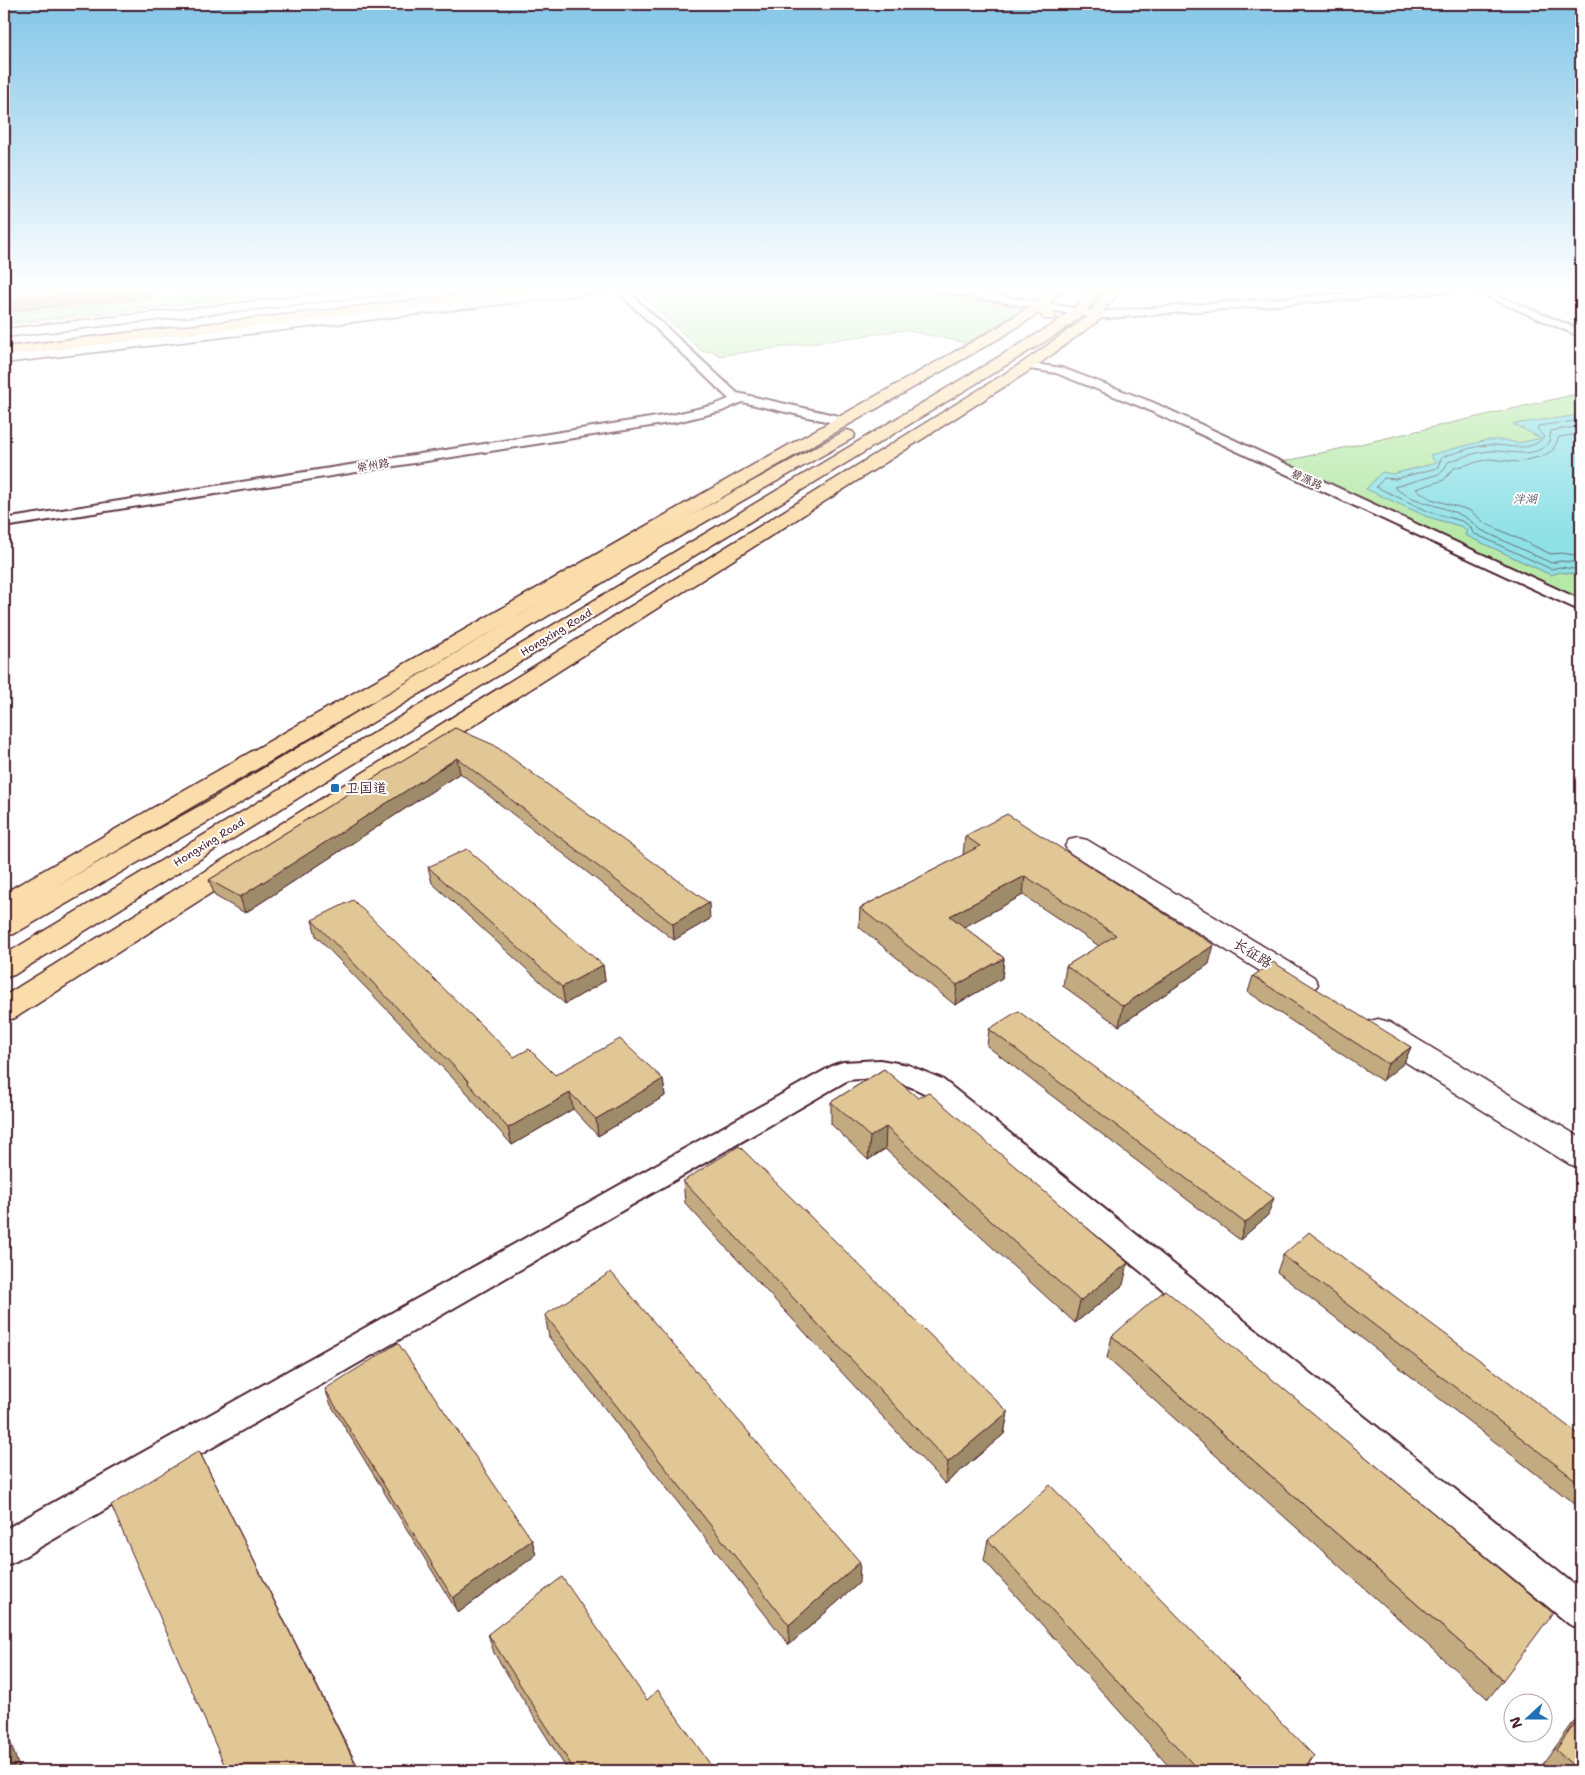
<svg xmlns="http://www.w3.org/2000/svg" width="1585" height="1775" font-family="'Shantell Sans','LXGW WenKai TC',sans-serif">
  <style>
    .built { fill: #f6eee0 }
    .green { fill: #b6e8a8; stroke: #80846a }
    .water { fill: #8fe1e6; stroke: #73939b }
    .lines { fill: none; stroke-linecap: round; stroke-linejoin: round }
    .shore { stroke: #666d76; stroke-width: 1 }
    .street-casing { stroke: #4a1f2b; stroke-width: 4 }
    .secondary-casing { stroke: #4a1f2b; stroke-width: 3 }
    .primary-casing { stroke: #4a1f2b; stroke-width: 3 }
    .highway-casing { stroke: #4a1f2b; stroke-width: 3 }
    .path { stroke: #4a1f2b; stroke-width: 2; stroke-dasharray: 2.5 2; stroke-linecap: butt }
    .street { fill: #fff; fill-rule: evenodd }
    .secondary { fill: #fff; fill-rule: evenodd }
    .primary { fill: #fbddab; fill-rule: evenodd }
    .highway { fill: #fbddab; fill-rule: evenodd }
    .wall { fill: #c2aa81; stroke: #4a1f2b }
    .shaded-wall { fill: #9e8b69; stroke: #4a1f2b }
    .building { fill: #e1c696; stroke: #4a1f2b }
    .poi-dot { fill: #1f6fb2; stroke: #fff; stroke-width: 2 }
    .labels { text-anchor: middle; stroke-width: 4; stroke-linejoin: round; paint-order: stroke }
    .far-street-label { font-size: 11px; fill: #4a1f2b; stroke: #fff }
    .far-water-label { font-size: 12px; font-style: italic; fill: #5f5963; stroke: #fff }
    .poi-label { font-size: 14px; fill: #4a1f2b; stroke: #fff; text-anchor: start }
    .street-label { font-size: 14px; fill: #4a1f2b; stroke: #fff }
  </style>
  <rect width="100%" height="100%" fill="#fff"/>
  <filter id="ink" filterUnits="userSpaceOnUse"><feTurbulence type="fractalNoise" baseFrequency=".02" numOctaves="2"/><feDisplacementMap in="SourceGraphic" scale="10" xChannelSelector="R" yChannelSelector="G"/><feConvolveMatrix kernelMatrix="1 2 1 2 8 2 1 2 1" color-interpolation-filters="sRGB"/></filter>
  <g filter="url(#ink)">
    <path class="built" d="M4,288H367L4,328Z"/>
    <path class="green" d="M633,288H906L1023,309L967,343L905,330L719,356L713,351L703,352Z
      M236,290L239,298L4,324V315Z
      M1581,393V603L1278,463Z"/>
    <path class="water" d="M1581,415V575L1560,572L1551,575L1465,535L1467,530L1460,526L1428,517L1366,489L1382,472L1393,474L1436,463L1430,455L1487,440H1504L1518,443L1541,438L1513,424Z"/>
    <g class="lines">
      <path class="shore" d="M1581,420L1538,426L1537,429L1544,437C1530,454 1507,444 1488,445C1473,446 1456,453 1442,457L1437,468L1395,479L1384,478L1376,487L1430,512L1462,521L1470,526L1473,533L1551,569L1560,567L1581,570
        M1581,426L1551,431L1549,443C1531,460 1511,450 1490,451C1475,452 1461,458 1448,462L1444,470L1439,474L1394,487C1419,508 1458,504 1479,529L1551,563L1561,561L1581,563
        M1581,434L1559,437L1553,450L1543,456L1518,462L1489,459L1454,468L1444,480L1416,489L1431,499L1469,510L1485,523L1551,554L1561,553L1581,556"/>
      <defs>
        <path id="street" d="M614,288H624L737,393L843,417L849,421L843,425L742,402L722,411L676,422L4,527V519L676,414L714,405L729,399Z
          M933,288H953L1097,312L1420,288H1457L1452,291L1108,318H1097L938,291Z
          M1467,288H1479L1581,330V337Z
          M1027,363L1062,368L1152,402L1581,600V611L1144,408L1056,373L1023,368L1021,366Z
          M880,1060L908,1065L942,1079L1581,1590V1629L1569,1624L924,1093C896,1079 879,1077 848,1080L16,1561L4,1566V1530L834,1065L843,1062Z"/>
        <path id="secondary" d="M379,288H415L409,292L4,337V329Z
          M578,288H612L606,292L4,363V355Z
          M1078,838L1087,840L1314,977L1318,984L1314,991L1303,994L1292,991L1069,852L1065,846L1069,840Z
          M1378,1019L1389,1022L1581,1138V1168L1569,1164L1367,1038L1362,1030L1367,1022Z"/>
        <path id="primary" d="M521,288H556L550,292L4,355V347Z
          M1053,288H1066L1039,313L1005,335L719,499L14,911L4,914V893L707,491L995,329L1029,307Z
          M1110,288H1123L1105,308L1102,318L1032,369L15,1018L4,1021V996L1022,363L1083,320L1091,314L1094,304Z"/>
        <path id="highway" d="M1093,288H1106L1083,315L1062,331L319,785L14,975L4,978V955L1052,325L1073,309Z
          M1039,302C1046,304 1052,310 1056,316L1054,319H1044L1032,306Z
          M847,430L853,432L855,435L853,438L661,547L230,809L14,934L4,936V915L212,799L647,539Z"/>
      </defs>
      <use href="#street" class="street-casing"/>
      <use href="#secondary" class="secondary-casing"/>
      <use href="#primary" class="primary-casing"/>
      <use href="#highway" class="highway-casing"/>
      <path class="path" d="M648,290L659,289"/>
      <use href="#street" class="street"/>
      <use href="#secondary" class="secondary"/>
      <use href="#primary" class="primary"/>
      <use href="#highway" class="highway"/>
    </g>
    <path class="wall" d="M455,728L710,919L674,940L460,773L245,913L215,896L209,880Z
      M965,836L1209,964L1119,1026L1063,986L1066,966L1099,946L1023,895L964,927L1004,958L1002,978L955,1005L859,927L860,908L963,855Z
      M428,867L603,965L605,981L565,1004L432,883Z
      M312,920L514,1057L555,1075L663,1079L665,1096L598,1136L573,1109L512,1145L471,1099L470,1096L316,936Z
      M1253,976L1411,1047L1404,1063L1382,1081L1248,992Z
      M989,1029L1268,1215L1240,1240L987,1046Z
      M884,1069L1123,1285L1075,1323L885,1149L868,1160L831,1124V1102Z
      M683,1181L1008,1412L1004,1434L945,1484L685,1203Z
      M1283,1255L1581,1436V1509L1277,1272Z
      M545,1315L859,1583L789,1645L549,1337Z
      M1112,1336L1503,1680L1488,1699L1107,1358Z
      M325,1389L532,1540L536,1555L458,1613L331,1405Z
      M988,1540L1304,1771H1173L984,1560Z
      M488,1634L647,1700L715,1771H568L494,1653Z
      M1581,1712V1771H1550L1543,1764Z"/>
    <path class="shaded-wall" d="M141,288H151L152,297L4,312V301Z
      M457,758L460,773L245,913L240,897Z
      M1025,876L1023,895L948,936L950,916Z
      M709,903L710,919L674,940L673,924Z
      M1214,945L1209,964L1119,1026L1123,1006Z
      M1004,958L1002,978L955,1005L957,985Z
      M603,965L605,981L565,1004L562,987Z
      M1411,1047L1404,1063L1382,1081L1388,1064Z
      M663,1079L665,1096L598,1136L596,1119Z
      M570,1093L573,1109L512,1145L508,1128Z
      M886,1127L885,1149L868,1160L870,1137Z
      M1274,1198L1268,1215L1240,1240L1245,1223Z
      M1128,1263L1123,1285L1075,1323L1080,1301Z
      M1008,1412L1004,1434L945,1484L948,1462Z
      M199,1451L210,1473L360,1771H359Z
      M532,1540L536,1555L458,1613L453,1598Z
      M860,1562L859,1583L789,1645V1625Z
      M4,1722L20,1771H8L4,1757Z
      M1314,1756L1304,1771H1301Z
      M581,1767L582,1771H576Z"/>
    <path class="building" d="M4,288H141L4,301Z
      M455,728L494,745L709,903L673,924L457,758L240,897L209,880Z
      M1007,814L1214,945L1123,1006L1066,966L1116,935L1025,876L950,916L1004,958L957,985L860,908L980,846L965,836Z
      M467,849L603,965L562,987L428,867Z
      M353,900L514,1057L529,1049L555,1075L620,1039L663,1079L596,1119L570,1093L508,1128L468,1083L469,1082L312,920Z
      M1273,962L1411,1047L1388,1064L1253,976Z
      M1018,1011L1274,1198L1245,1223L989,1029Z
      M884,1069L918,1098L928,1092L1128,1263L1080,1301L886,1127L870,1137L831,1102Z
      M739,1146L1008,1412L948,1462L683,1181Z
      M1309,1232L1581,1436V1484L1283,1255Z
      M611,1272L860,1562L789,1625L545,1315Z
      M1165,1290L1553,1613L1503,1680L1112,1336Z
      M398,1343L532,1540L453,1598L325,1389Z
      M199,1451L359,1771H227L111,1505Z
      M1050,1485L1314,1756L1301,1771H1199L988,1540Z
      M562,1577L647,1700L658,1690L715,1771H584L581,1767L576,1771H575L488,1634Z
      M1581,1715V1771H1579L1556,1750Z
      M4,1757L8,1771H4Z"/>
  </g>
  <linearGradient id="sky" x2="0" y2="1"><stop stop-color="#84c6e7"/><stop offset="0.54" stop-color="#fff"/><stop offset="1" stop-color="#fff" stop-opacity="0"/></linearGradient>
  <rect width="1585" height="536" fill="url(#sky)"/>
  <rect class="poi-dot" x="330" y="783" width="10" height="10" rx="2.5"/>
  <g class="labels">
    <g class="far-street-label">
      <text transform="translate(373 465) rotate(-9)" y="4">崇州路</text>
      <text transform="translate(1307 479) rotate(25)" y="4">碧源路</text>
      <text transform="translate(556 632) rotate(-31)" y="4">Hongxing Road</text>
      <text transform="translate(209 842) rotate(-32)" y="4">Hongxing Road</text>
    </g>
    <g class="far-water-label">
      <text x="1525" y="503">泮湖</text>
    </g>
    <g class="poi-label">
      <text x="345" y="793">卫国道</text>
    </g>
    <g class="street-label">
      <text transform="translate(1253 953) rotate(32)" y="5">长征路</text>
    </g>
  </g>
  <rect width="1585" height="1775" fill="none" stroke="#fff" stroke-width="20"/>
  <rect x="10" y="10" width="1565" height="1755" fill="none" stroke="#4a1f2b" stroke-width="2" filter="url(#ink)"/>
  <g transform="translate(1528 1718) rotate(249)"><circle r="24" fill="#ffffff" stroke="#b7a5aa"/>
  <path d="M0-4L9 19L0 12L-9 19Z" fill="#1f6fb2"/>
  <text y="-8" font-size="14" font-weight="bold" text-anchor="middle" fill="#4a1f2b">N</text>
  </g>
</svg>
